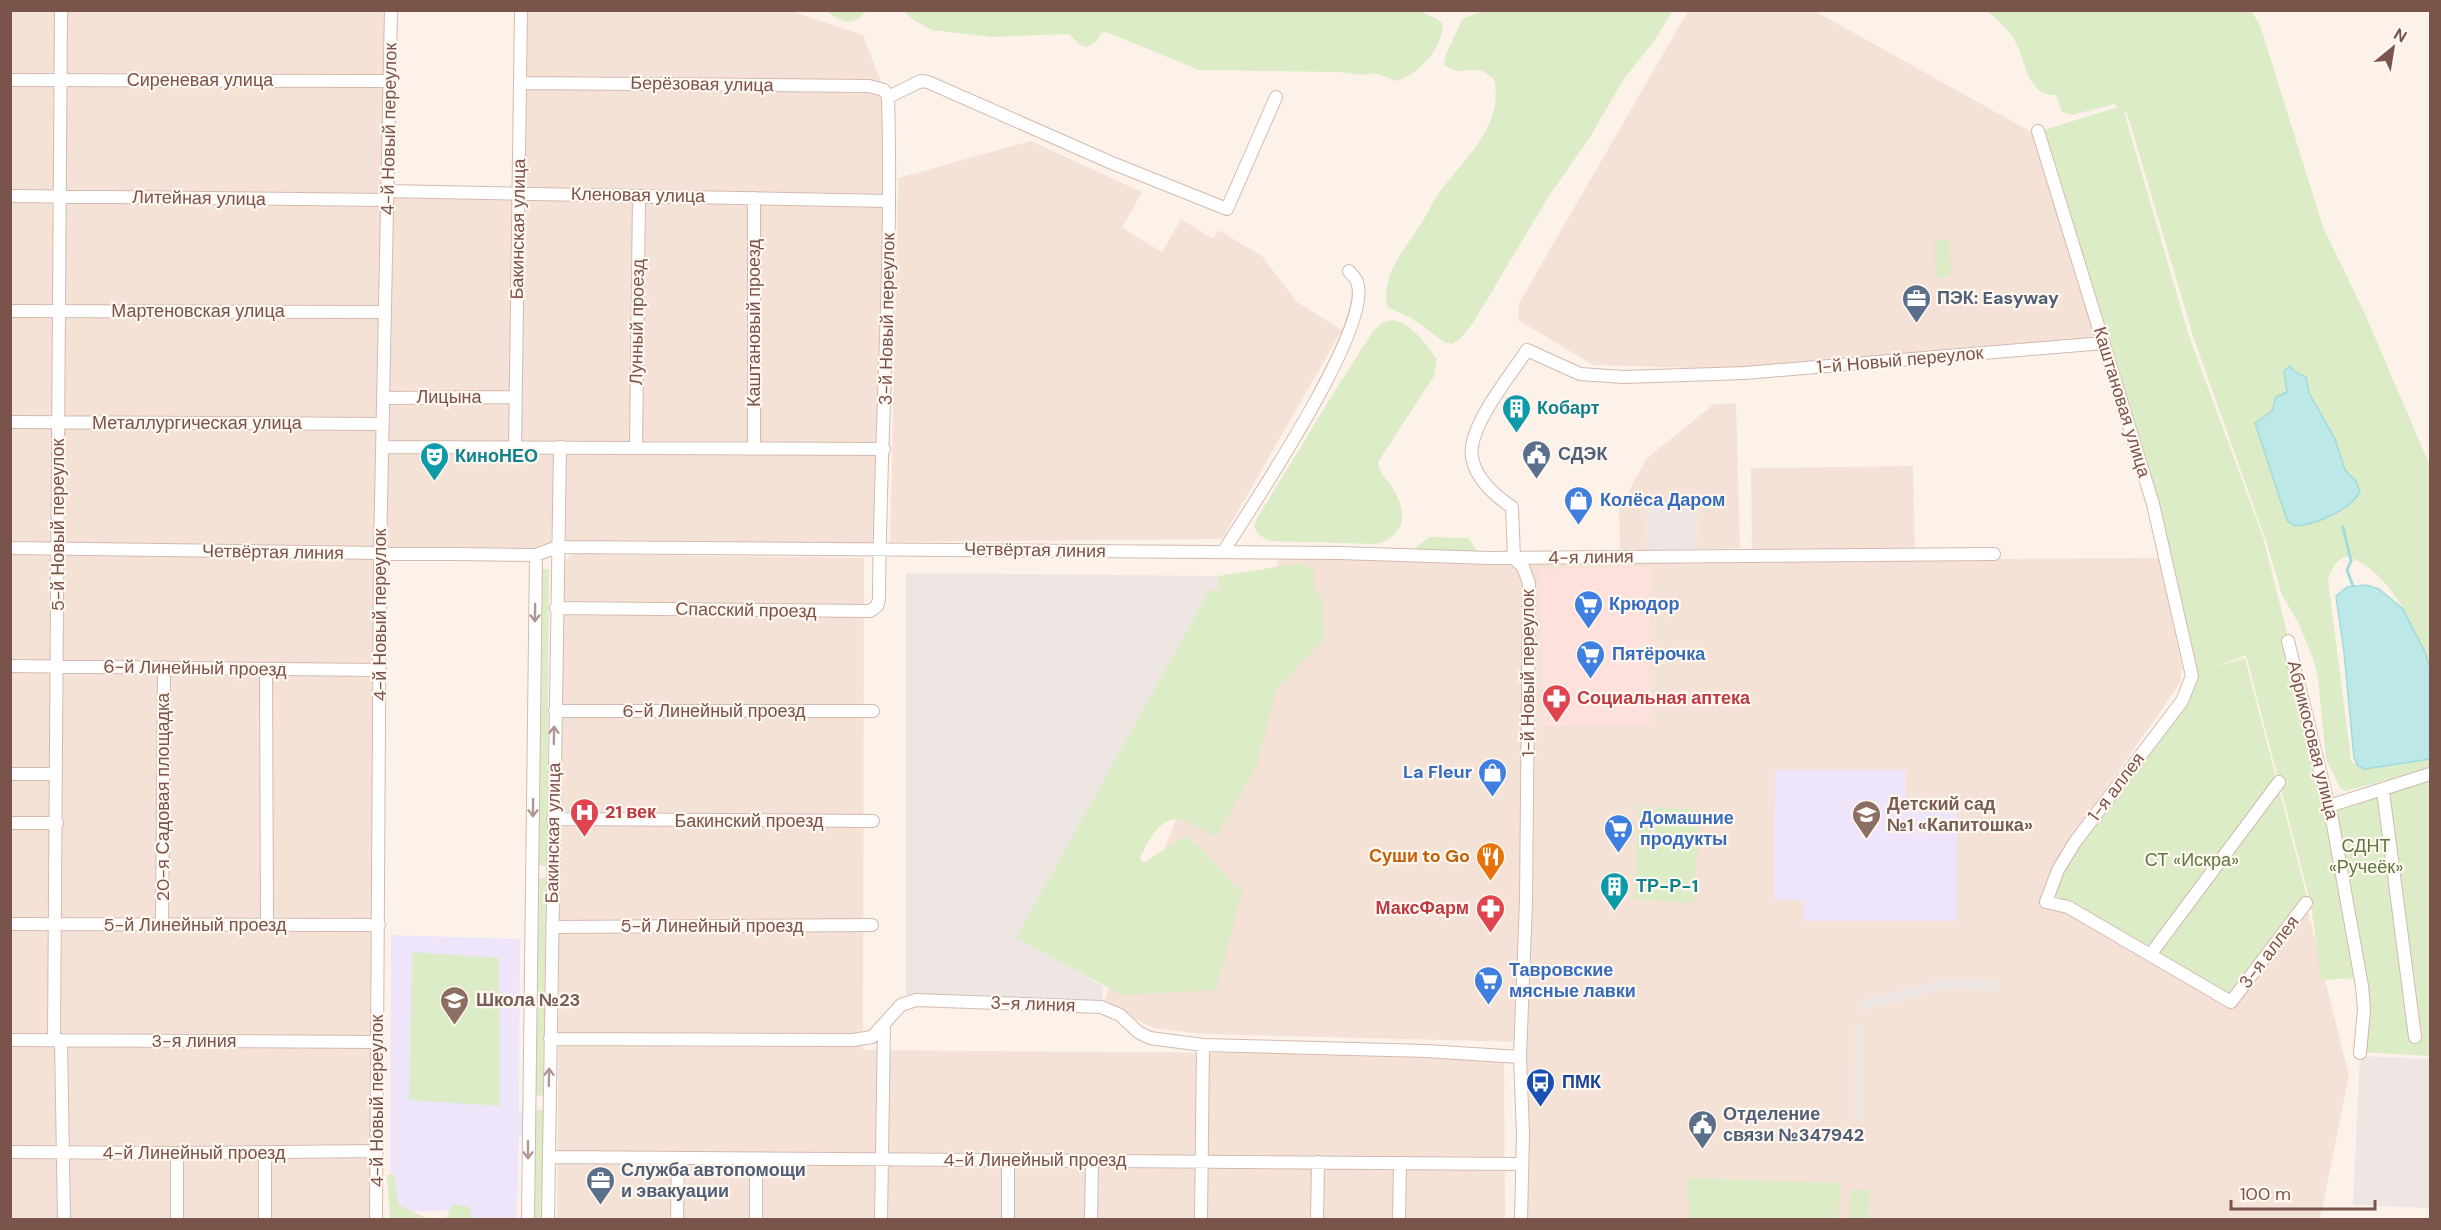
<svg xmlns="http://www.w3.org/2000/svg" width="2441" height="1230" font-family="'DM Sans',sans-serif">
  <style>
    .residential { fill: #f5e2d7 }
    .commercial { fill: #fee1dc }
    .industrial { fill: #eee6e2 }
    .education { fill: #efe5fa }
    .green { fill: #dcecc6 }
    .water { fill: #bce9e7; stroke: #a1dbda; stroke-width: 1.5 }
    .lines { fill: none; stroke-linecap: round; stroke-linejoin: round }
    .stream { stroke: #a1dbda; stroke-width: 3 }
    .minor-casing { stroke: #d3bab0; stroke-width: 14 }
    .minor { stroke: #fff; stroke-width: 12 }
    .oneway { stroke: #af9893 }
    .labels { text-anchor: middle; stroke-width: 4.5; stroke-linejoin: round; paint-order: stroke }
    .street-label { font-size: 18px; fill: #7a534b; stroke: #fff7f0 }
    .service-label { font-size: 18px; font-weight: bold; fill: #4e5e75; stroke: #fff7f0; text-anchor: start }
    .culture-label { font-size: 18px; font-weight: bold; fill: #0d838f; stroke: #fff7f0; text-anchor: start }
    .shop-label { font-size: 18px; font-weight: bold; fill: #366cbe; stroke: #fff7f0; text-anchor: start }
    .health-label { font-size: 18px; font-weight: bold; fill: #be3a42; stroke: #fff7f0; text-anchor: start }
    .education-label { font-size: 18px; font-weight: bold; fill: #785e54; stroke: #fff7f0; text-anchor: start }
    .park-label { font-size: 18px; fill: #5a7a3f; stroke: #fff7f0 }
    .food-label { font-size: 18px; font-weight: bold; fill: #c56008; stroke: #fff7f0; text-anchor: end }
    .transit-label { font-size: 18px; font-weight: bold; fill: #164399; stroke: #fff7f0; text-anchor: start }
  </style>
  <rect width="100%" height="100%" fill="#fdf2e9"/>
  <path class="residential" d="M1813,10L2033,133L2097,339L1736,369L1593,365L1518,320L1519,303L1688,11Z
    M10,11H388L372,1219H11Z
    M526,11H791L863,35L884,90L887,310L880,549L557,547L536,555L381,553L387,191L518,192Z
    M1031,141L1142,192L1122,228L1162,252L1181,219L1213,239L1218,230L1262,256L1297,302L1342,330L1222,539L890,542L898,178Z
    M1736,403L1740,548L1698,549L1697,504L1646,505L1647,550H1620L1619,509L1647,458L1714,404Z
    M1913,466L1915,552H1752L1751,468Z
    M573,554L864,558L863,1050L1504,1055L1505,1219L557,1220L562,563Z
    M1280,558L1503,562L2161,558L2182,668L2180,683L2065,848L2306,903L2349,1076L2320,1219H1524L1525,1042L1202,1034L1154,1028L1132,1018L1104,1001Z"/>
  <path class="commercial" d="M1650,566L1649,726H1544L1539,570Z"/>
  <path class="industrial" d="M1697,504L1698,549L1647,550L1646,505Z
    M906,573L1218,576L1219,589L1209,591L1017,937L1103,986L1102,1003L906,995Z
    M1945,978L2001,980L2000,991L1946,989L1862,1011L1859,1000Z
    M1855,1025L1865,1026L1863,1118H1853Z
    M2360,1056L2430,1059V1208L2353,1205Z"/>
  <path class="education" d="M1775,770H1906V799L1957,798V921H1803V900H1774Z
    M391,935L520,939L519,1113H524L523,1136H519L517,1219H456V1211H390Z"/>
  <path class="green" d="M1418,10L1437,19L1443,24C1442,49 1420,73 1397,81L1374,73L1362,75L1338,72L1199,70L1106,32L1101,33L1096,42L1087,47L1080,45L1069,34L992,37L932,30L915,21L903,11Z
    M826,11H866C852,28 842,22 826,11Z
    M1485,11H1673L1654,41L1623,80L1590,137L1549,196L1473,323L1460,339L1452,344L1444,342L1413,319L1388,307C1379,278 1406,247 1421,224C1427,215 1431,204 1437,196C1461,161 1505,128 1494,79C1491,77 1486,72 1482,71C1467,68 1456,76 1444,64L1446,54L1463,18Z
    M1987,11H2251L2260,25L2323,227L2365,314L2430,466V664C2414,626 2389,569 2346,556C2335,561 2332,569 2328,579L2351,760L2353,763L2362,765L2430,752V769L2345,791L2341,789L2326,759L2318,678L2314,661L2299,624L2282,595L2266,541L2194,339L2127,113L2124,112L2189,336L2263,537L2329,799L2430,771V1056L2357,1052L2358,978L2321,980L2311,905L2246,655L2213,668L2245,658L2309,905L2237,1002L2048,901L2072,847L2182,701L2192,676L2153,504L2044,130L2118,107L2114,104L2072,115L2062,112L2056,95C2027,97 2026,61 2015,41C2008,29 1998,20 1987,11Z
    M1949,240L1951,277L1936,278L1935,241Z
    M1392,320C1411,322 1426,345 1437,359L1434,376L1378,462C1379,474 1388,480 1394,490C1408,514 1405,537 1376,544L1269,541L1258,534L1254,527L1256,520L1336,389L1374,330L1383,322Z
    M1430,537L1468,538L1478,552L1412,550Z
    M1302,563L1314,571L1313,585L1322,600L1324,638L1275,692L1256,767L1216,837C1206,832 1196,825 1186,821C1162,812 1148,841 1140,858L1143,863L1185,836L1196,843L1242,892L1216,990L1122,995L1016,938L1209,591L1219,589L1218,576Z
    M541,569H549L547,866H539Z
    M1639,806L1699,810L1694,903L1634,899Z
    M539,878H546L543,1096L535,1095Z
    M412,952L499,958L500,1106L409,1100Z
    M535,1110H544L542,1219L534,1220Z
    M394,1174L398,1204L428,1219H390L387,1175Z
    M1688,1178L1840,1183L1838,1219H1692L1689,1218Z
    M1851,1189L1870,1191L1868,1219H1849Z
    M452,1205L469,1206L473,1219H446Z"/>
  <path class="water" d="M2290,366L2295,372L2306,377L2309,393L2335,439L2345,470L2356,481L2360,492C2349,511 2315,525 2294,526L2287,520L2255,423L2272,411L2276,397L2287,392L2284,371Z
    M2366,585L2379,589L2403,609L2425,652L2430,668V759L2365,769L2358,766L2354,758L2344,652L2336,596L2347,587Z"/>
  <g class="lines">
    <path class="stream" d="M2343,527L2351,561L2347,570L2353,586"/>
    <defs>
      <path id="minor" d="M10,80L390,81
        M520,83L869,86L884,90L888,97C893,264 880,431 879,599L877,606L870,611L556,608
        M888,97L921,81L928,82L1112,163L1227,209L1276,97
        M2038,131L2153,504L2192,676L2182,701L2075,842L2058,870L2046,902L2068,907L2231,1002L2306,903
        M387,191L889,201
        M10,196L387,200
        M754,198V448
        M10,311L385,312
        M383,398L515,397
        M10,422L383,424
        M383,447L884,449
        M515,448L521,10
        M636,448L639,196
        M10,548L536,555L557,547L1340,553L1490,558L1994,554
        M1223,552C1250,509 1375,324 1357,282C1356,278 1351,274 1349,271
        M2288,641L2332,819L2362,986L2364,1010L2360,1053
        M10,666L380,670
        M266,669L267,925
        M555,711H873
        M10,774H56
        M2383,791L2415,1037
        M2329,806L2430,774
        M553,819L873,821
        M10,823H57
        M10,924L379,925
        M162,926L164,667
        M552,927L872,925
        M2150,955L2279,782
        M550,1039L853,1040L872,1037L901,1005L916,1000L1101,1007L1120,1015L1138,1032L1150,1038L1203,1045L1426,1051L1520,1057
        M10,1040L378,1042
        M54,1040L61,10
        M61,1040L64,1220
        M10,1152L177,1153L377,1151
        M177,1153V1220
        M549,1157L1522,1164
        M265,1220V1153
        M376,1220L380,553L391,10
        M528,1220L536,555
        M548,1220L560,447
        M677,1220L678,1158
        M756,1220V1159
        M881,1220L884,1025
        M1008,1220V1160
        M1091,1220L1092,1161
        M1201,1220L1203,1045
        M1317,1220L1318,1162
        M1399,1220L1400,1163
        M1521,1220L1523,1134L1520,1057L1526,901L1529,583L1523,567L1514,558L1512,507C1495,496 1475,478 1472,457C1467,427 1511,375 1527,350L1580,374L1624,377L1745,373L2104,343"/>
    </defs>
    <use href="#minor" class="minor-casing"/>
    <use href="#minor" class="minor"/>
  </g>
  <defs><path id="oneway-shaft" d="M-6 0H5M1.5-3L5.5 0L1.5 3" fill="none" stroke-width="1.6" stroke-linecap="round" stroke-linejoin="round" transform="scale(1.5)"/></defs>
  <g class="oneway">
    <use href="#oneway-shaft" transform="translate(535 613) rotate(91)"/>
    <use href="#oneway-shaft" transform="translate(554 735) rotate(-89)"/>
    <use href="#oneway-shaft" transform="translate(533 808) rotate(91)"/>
    <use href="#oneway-shaft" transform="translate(549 1077) rotate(-89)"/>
    <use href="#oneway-shaft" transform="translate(528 1150) rotate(90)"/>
  </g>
  <defs>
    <symbol id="office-pin" viewBox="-11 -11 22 30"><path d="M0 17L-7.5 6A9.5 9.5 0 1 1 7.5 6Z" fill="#5c6f8a" stroke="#fff7f0"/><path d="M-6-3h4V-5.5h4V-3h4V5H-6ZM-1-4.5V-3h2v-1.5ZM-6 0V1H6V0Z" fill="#fff"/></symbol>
    <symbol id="building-pin" viewBox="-11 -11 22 30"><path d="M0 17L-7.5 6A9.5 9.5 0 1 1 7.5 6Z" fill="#0f9aa8" stroke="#fff7f0"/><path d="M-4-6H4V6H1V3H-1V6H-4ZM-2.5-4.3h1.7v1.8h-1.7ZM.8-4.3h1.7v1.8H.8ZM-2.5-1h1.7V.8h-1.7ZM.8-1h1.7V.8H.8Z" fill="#fff"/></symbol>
    <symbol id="civic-pin" viewBox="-11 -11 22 30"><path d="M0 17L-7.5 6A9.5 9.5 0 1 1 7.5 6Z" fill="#5c6f8a" stroke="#fff7f0"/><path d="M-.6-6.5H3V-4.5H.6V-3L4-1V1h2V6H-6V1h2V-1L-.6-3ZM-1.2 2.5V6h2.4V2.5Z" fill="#fff"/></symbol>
    <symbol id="theatre-pin" viewBox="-11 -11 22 30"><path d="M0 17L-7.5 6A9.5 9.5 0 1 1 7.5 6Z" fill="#0f9aa8" stroke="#fff7f0"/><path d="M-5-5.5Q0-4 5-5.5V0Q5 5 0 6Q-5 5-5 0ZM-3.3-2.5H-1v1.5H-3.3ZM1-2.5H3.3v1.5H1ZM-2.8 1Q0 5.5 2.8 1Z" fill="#fff"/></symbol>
    <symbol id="shop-pin" viewBox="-11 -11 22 30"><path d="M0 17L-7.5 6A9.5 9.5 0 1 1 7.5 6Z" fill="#3f7fe0" stroke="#fff7f0"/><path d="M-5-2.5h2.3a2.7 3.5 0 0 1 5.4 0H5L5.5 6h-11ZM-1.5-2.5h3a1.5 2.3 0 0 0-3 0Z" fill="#fff"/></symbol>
    <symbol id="supermarket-pin" viewBox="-11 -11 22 30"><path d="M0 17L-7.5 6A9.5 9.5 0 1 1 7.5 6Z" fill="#3f7fe0" stroke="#fff7f0"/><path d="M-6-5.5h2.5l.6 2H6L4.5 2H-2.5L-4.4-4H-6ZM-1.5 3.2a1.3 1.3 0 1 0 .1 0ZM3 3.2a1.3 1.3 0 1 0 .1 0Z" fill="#fff"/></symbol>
    <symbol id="pharmacy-pin" viewBox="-11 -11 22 30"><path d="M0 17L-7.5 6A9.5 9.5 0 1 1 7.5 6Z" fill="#e0444e" stroke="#fff7f0"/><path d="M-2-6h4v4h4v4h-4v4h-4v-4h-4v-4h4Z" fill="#fff"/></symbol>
    <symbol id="hospital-pin" viewBox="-11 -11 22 30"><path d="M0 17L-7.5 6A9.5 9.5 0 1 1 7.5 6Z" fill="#e0444e" stroke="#fff7f0"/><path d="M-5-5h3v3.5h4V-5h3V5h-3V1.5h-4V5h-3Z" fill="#fff"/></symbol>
    <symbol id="school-pin" viewBox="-11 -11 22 30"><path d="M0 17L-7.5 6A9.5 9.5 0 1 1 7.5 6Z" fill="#8d6e63" stroke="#fff7f0"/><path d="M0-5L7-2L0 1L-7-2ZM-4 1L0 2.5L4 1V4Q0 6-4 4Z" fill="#fff"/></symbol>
    <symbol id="restaurant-pin" viewBox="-11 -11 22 30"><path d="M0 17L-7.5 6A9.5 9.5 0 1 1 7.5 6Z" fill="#e8710a" stroke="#fff7f0"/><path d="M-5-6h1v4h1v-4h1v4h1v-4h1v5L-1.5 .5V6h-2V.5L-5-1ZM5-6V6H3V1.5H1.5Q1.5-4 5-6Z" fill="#fff"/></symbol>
    <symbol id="bus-pin" viewBox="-11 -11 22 30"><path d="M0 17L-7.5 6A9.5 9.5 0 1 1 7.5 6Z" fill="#1a4fb4" stroke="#fff7f0"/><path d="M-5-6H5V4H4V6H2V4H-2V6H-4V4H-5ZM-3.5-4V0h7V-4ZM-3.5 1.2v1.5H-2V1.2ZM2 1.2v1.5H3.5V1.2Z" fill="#fff"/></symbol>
  </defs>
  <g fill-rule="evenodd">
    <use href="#office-pin" x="1900" y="282" width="33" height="45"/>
    <use href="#building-pin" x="1500" y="392" width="33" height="45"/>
    <use href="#civic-pin" x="1520" y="438" width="33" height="45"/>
    <use href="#theatre-pin" x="418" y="440" width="33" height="45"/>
    <use href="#shop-pin" x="1562" y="484" width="33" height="45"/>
    <use href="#supermarket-pin" x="1572" y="588" width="33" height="45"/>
    <use href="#supermarket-pin" x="1574" y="638" width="33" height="45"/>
    <use href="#pharmacy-pin" x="1540" y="682" width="33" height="45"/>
    <use href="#shop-pin" x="1476" y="756" width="33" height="45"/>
    <use href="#hospital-pin" x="568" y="796" width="33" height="45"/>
    <use href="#school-pin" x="1850" y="798" width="33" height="45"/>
    <use href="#supermarket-pin" x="1602" y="812" width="33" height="45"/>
    <use href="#restaurant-pin" x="1474" y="840" width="33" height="45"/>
    <use href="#building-pin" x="1598" y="870" width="33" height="45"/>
    <use href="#pharmacy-pin" x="1474" y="892" width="33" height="45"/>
    <use href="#supermarket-pin" x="1472" y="964" width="33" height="45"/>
    <use href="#school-pin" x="438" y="984" width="33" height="45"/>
    <use href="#bus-pin" x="1524" y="1066" width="33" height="45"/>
    <use href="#civic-pin" x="1686" y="1108" width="33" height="45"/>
    <use href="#office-pin" x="584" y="1164" width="33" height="45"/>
  </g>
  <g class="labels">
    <g class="street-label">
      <text x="200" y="86">Сиреневая улица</text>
      <text transform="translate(702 84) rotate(1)" y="6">Берёзовая улица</text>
      <text transform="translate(389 129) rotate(-89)" y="6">4-й Новый переулок</text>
      <text transform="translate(638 195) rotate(1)" y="6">Кленовая улица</text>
      <text transform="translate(199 198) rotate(1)" y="6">Литейная улица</text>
      <text transform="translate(518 229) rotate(-89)" y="6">Бакинская улица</text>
      <text x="198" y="317">Мартеновская улица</text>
      <text transform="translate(887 319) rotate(-89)" y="6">3-й Новый переулок</text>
      <text transform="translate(637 322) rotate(-89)" y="6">Лунный проезд</text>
      <text transform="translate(754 323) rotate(-90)" y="6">Каштановый проезд</text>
      <text transform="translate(1900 360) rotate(-5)" y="6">1-й Новый переулок</text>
      <text x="449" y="403">Лицына</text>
      <text transform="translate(2122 402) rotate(73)" y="6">Каштановая улица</text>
      <text x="197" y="429">Металлургическая улица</text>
      <text transform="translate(58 525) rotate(-90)" y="6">5-й Новый переулок</text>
      <text transform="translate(1035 550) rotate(1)" y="6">Четвёртая линия</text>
      <text transform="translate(273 552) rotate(1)" y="6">Четвёртая линия</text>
      <text transform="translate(1591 557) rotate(-1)" y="6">4-я линия</text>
      <text transform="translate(746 610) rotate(1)" y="6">Спасский проезд</text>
      <text transform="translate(380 615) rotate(-90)" y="6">4-й Новый переулок</text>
      <text transform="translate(195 668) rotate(1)" y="6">6-й Линейный проезд</text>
      <text transform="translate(1528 673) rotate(-90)" y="6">1-й Новый переулок</text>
      <text x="714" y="717">6-й Линейный проезд</text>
      <text transform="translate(2313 740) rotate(76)" y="6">Абрикосовая улица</text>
      <text transform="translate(2116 787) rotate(-53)" y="6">1-я аллея</text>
      <text transform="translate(163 797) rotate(-90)" y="6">20-я Садовая площадка</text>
      <text x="749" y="827">Бакинский проезд</text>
      <text transform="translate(553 833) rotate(-89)" y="6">Бакинская улица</text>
      <text x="195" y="931">5-й Линейный проезд</text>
      <text x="712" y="932">5-й Линейный проезд</text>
      <text transform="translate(2269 952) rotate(-53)" y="6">3-я аллея</text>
      <text transform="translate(1033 1004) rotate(2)" y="6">3-я линия</text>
      <text x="194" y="1047">3-я линия</text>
      <text transform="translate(377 1101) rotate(-90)" y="6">4-й Новый переулок</text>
      <text x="194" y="1159">4-й Линейный проезд</text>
      <text x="1035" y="1166">4-й Линейный проезд</text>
    </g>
    <g class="service-label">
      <text x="1937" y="304">ПЭК: Easyway</text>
      <text x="1558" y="460">СДЭК</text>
      <text x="1723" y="1120">Отделение<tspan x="1723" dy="21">связи №347942</tspan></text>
      <text x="621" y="1176">Служба автопомощи<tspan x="621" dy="21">и эвакуации</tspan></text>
    </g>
    <g class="culture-label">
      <text x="1537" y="414">Кобарт</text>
      <text x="455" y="462">КиноНЕО</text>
      <text x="1636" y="892">ТР-Р-1</text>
    </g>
    <g class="shop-label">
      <text x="1600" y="506">Колёса Даром</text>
      <text x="1609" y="610">Крюдор</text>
      <text x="1612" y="660">Пятёрочка</text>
      <text x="1472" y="778" text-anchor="end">La Fleur</text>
      <text x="1640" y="824">Домашние<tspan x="1640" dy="21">продукты</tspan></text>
      <text x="1509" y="976">Тавровские<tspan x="1509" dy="21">мясные лавки</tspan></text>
    </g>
    <g class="health-label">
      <text x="1577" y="704">Социальная аптека</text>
      <text x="605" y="818">21 век</text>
      <text x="1469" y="914" text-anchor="end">МаксФарм</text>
    </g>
    <g class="education-label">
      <text x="1887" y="810">Детский сад<tspan x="1887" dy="21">№1 «Капитошка»</tspan></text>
      <text x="476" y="1006">Школа №23</text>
    </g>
    <g class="park-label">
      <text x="2366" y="852">СДНТ<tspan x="2366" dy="21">«Ручеёк»</tspan></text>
      <text x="2192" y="866">СТ «Искра»</text>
    </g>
    <g class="food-label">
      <text x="1470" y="862">Суши to Go</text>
    </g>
    <g class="transit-label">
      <text x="1562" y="1088">ПМК</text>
    </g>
  </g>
  <rect width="2441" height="1230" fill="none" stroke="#7a534b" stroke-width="24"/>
  <g transform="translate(2393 48) rotate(30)" stroke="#fff7f0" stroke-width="4.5" paint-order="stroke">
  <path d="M0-4.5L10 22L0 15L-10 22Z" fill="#7a534b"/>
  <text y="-9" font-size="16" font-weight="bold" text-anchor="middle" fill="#7a534b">N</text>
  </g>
  <path d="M2231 1200v9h144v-9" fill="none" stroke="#7a534b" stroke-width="3"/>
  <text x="2240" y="1200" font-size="18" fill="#7a534b" stroke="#fff7f0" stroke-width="4.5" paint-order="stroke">100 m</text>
</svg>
